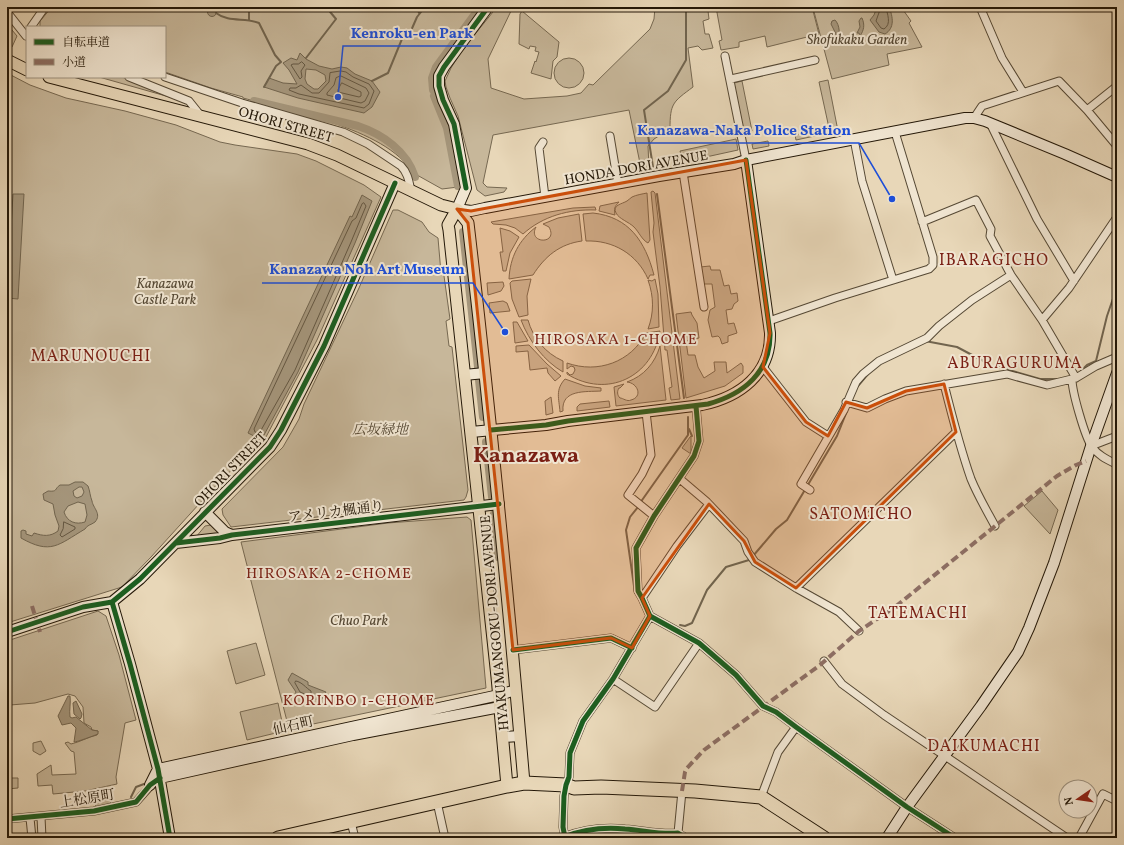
<svg xmlns="http://www.w3.org/2000/svg" width="1124" height="845" font-family="Vollkorn,'Noto Serif JP',serif">
  <style>
    .green { fill: #c7b79a; stroke: #766851 }
    .water { fill: #a5967c; stroke: #71644e; fill-rule: evenodd }
    .lines { fill: none; stroke-linecap: round; stroke-linejoin: round }
    .shore { stroke: #645742; stroke-width: 1 }
    .stream { stroke: #71644e; stroke-width: 2 }
    .canal { stroke: #a5967c; stroke-width: 8 }
    .street-casing { stroke: #554834; stroke-width: 9 }
    .secondary-casing { stroke: #241808; stroke-width: 12 }
    .primary-casing { stroke: #241808; stroke-width: 13 }
    .highway-casing { stroke: #241808; stroke-width: 15 }
    .street { stroke: #f0e5d1; stroke-width: 7 }
    .secondary { stroke: #f0e5d1; stroke-width: 10 }
    .primary { stroke: #e8d7b8; stroke-width: 11 }
    .highway { stroke: #e8d7b8; stroke-width: 13 }
    .quiet { stroke: #8d6e63; stroke-width: 4; stroke-dasharray: 8 4; stroke-linecap: butt }
    .cycleway-casing { stroke: #f0e5d1; stroke-width: 8 }
    .cycleway { stroke: #1b5e20; stroke-width: 5 }
    .marked { fill: #cb4f0b; fill-opacity: 0.2; stroke: #cb4f0b; stroke-width: 3; stroke-linejoin: round }
    .labels { text-anchor: middle; stroke-width: 4; stroke-linejoin: round; paint-order: stroke }
    .park-label { font-size: 14px; font-style: italic; fill: #554834; stroke: #f0e5d1 }
    .street-label { font-size: 14px; fill: #241808; stroke: #f0e5d1 }
    .neighbourhood-label { font-size: 15px; letter-spacing: 1px; fill: #7a1f14; stroke: #f0e5d1 }
    .quarter-label { font-size: 16px; letter-spacing: 1px; fill: #7a1f14; stroke: #f0e5d1 }
    .town-label { font-size: 22px; font-weight: bold; fill: #7a1f14; stroke: #f0e5d1 }
    .leader { fill: none; stroke: #1d4ed8; stroke-width: 1.5 }
    .callout-dot { fill: #1d4ed8; stroke: #f0e5d1; stroke-width: 1.5 }
    .callout-label { font-size: 15px; text-anchor: middle; font-weight: bold; fill: #1d4ed8; stroke: #f0e5d1; stroke-width: 4; stroke-linejoin: round; paint-order: stroke }
  </style>
  <rect width="100%" height="100%" fill="#e8d7b8"/>
  <filter id="stains"><feTurbulence type="fractalNoise" baseFrequency=".005" numOctaves="4"/><feColorMatrix values="0 0 0 0 .2 0 0 0 0 .09 0 0 0 0 .02 0 0 0 .5 -.17"/></filter>
  <radialGradient id="worn" r=".72"><stop offset=".6" stop-color="#630" stop-opacity="0"/><stop offset="1" stop-color="#630" stop-opacity=".3"/></radialGradient>
  <path class="green" d="M52,7H479L436,66L431,79L433,96L446,128L458,187L442,189L417,175L416,177H414C396,131 287,110 243,98V97L211,88L165,72V27H40V21Z
    M497,7H507L511,11L488,59L491,88L524,99L567,96L581,93L589,84L593,85L650,29L654,19L655,7H711L708,11L709,19L703,21L705,34H709L713,48L702,50L698,46L688,48L693,87C673,102 670,103 670,129L654,139L648,146L649,167L641,168L629,110L493,135L483,183L487,187L507,188L504,192L485,196L477,190L458,116L450,98L446,87L445,81L451,68L463,49Z
    M716,7H812L819,34L767,47L765,36L739,42V47L721,50L719,41L722,40Z
    M814,7H901L911,21L909,23L922,47L887,54L889,65L832,79L813,8Z
    M522,11L559,42L557,57L553,61L551,79L531,73L535,61L536,62L539,52L535,51L536,47L530,46L529,49L519,44L520,14Z
    M7,24L17,36L12,47L7,44Z
    M554 73a15 15 0 1 1 30 0a15 15 0 1 1-30 0Z
    M7,73L30,85L66,98L125,111L176,125L220,142L235,145L297,154L316,161L364,185L381,197L317,340L266,437L219,482L151,557L122,587L7,623Z
    M99,77H122L173,98Z
    M828,80L838,131L796,140L795,135L829,128L819,82Z
    M742,81L752,131L744,133L734,83Z
    M736,139L738,150L683,162L680,151Z
    M768,141L769,146L753,149L752,144Z
    M653,191L655,193L680,399L671,400L669,388L672,387L667,350H665L660,287L653,232L654,223L651,192Z
    M647,193L650,240L648,243C642,240 639,232 634,227C629,222 619,219 616,213C612,205 622,204 627,201C629,200 630,198 632,197C636,195 642,194 647,193Z
    M619,202C614,207 614,209 615,215L599,211L600,206Z
    M595,207L596,210C569,209 543,216 523,234L515,228L506,225L493,224L491,222L573,208Z
    M393,210H398L422,222L429,232L438,238L441,273L444,276L450,319L446,321L449,346L452,347L468,490L466,497L464,500L231,527L223,515L222,509L283,447L299,419L304,404L359,288Z
    M593,213C629,217 645,241 654,275H650L648,279C637,254 613,240 586,241L583,214Z
    M579,214L582,241C560,244 545,256 533,275L509,279C510,257 519,240 536,227C527,244 559,245 549,227L543,224L558,218Z
    M500,228L510,231L519,237L510,253L506,271H503L500,252H503Z
    M710,266L711,270H720L724,286L729,285L731,294L737,293L738,301L734,304L732,309L726,310L728,324L734,323L737,333L728,336V342L722,344L720,338L718,336L712,337L708,320L710,310L715,307L712,284H703L700,267Z
    M531,279L527,296L528,315L519,317L512,299L510,283L512,281Z
    M655,279L658,294L659,327L648,329C654,313 654,297 648,280L652,281Z
    M503,282L504,286L501,291L488,295L487,283Z
    M503,301L507,303L510,311L490,313L489,303Z
    M691,312L692,315L697,323L699,338L686,341L688,355H695L698,367L704,378L715,371L714,362H726L727,373L741,363L743,366V373L725,386L686,398L676,314Z
    M521,320H528C533,338 545,353 563,361V372C544,361 529,341 521,320Z
    M513,322H517L528,341L515,343Z
    M660,331C653,377 607,399 567,374V372L570,375L573,374L575,370L574,367L571,366L567,369V363C598,374 631,362 646,333Z
    M529,345L547,364L561,376L555,381L548,373L547,368L530,370L528,351L516,352V346Z
    M660,346L666,400L616,406L614,387L624,384L620,388H619C617,391 617,395 620,398C623,398 627,402 631,400C643,397 638,383 627,382C644,376 655,363 660,346Z
    M565,379L585,386L601,388V391C586,392 561,389 563,411L560,412C559,398 555,390 565,379Z
    M551,397L553,413L546,415L545,401Z
    M609,401L610,407L577,411V407L580,404Z
    M691,436V454L682,448L690,437Z
    M1042,491L1058,510L1050,534L1024,506Z
    M467,517L471,520L486,688L289,729L241,542L388,523Z
    M211,525L219,533V535L196,537L205,526Z
    M98,611L106,616L119,655L136,720L125,723L116,777L117,784L85,791L53,794L52,785L38,786L37,774L51,765L52,775L76,774L74,752L71,751L65,743L68,742L71,744C80,742 88,737 97,735L98,731L92,730L91,727L84,723L83,707L75,696L68,694L35,703L10,705L9,707H7V641Z
    M256,643L265,675L236,684L227,651Z
    M278,703L284,731L247,740L240,712Z
    M41,741L46,751L40,755L33,751V743Z
    M7,778H18V788L7,789Z
    M108,793L111,804L96,807L94,796Z"/>
  <path class="water" d="M877,7H889C893,17 895,28 885,34L879,32L870,20L874,15Z
    M207.5 12a4.5 4.5 0 1 1 9 0a4.5 4.5 0 1 1-9 0Z
    M861,18H862C865,25 864,30 860,36L859,33H857L860,27L859,21Z
    M835,20C840,25 840,35 838,41L835,43L834,42L836,34L831,24L832,21Z
    M300,53L306,59L319,66L332,69L341,67L347,68L355,74L372,81L380,92L372,107L364,113L298,98L264,87L269,78L283,83L297,84L289,70L283,63L291,58L297,60ZM306,69L316,70L325,75L326,81L318,89H314L307,84L305,79Z
    M13,194H24L18,299L7,298Z
    M362,195L372,201L355,243L298,372L264,435L260,439L248,433L350,216L352,217Z
    M75,482H83L88,486C90,491 90,496 92,501C93,508 102,514 95,522C91,525 87,525 85,529C58,545 51,555 21,538V531L23,530L26,531V534L32,536L34,533C43,536 50,537 58,531L59,526L55,515L53,504L44,500L43,494L48,491C58,492 54,489 60,485H69ZM79,487H82L84,492L82,496L77,498L74,496L73,491ZM78,502L85,504L87,515L85,522C76,525 67,522 64,512L68,506Z
    M292,673L308,682V685L326,692L321,700L310,698L309,701L295,694L296,692L288,680Z
    M68,696H70C71,702 69,710 70,717L72,718L76,717L92,730L98,731V734C93,736 77,742 74,742L76,728L71,723L62,725L58,716Z
    M76,701L82,714L81,718L80,719L74,714L73,703Z"/>
  <g class="lines">
    <path class="shore" d="M881,7L876,21L881,28L884,29C892,24 887,14 886,7
      M302,62L305,65L301,71L302,77L300,79L291,65L293,64H298Z
      M341,71L346,72L353,77L369,84L374,91L369,104L364,108L299,94L289,90L290,88H296L301,85L312,93H319L329,82L330,73Z
      M341,76L366,88L369,93L365,101L361,103L327,95V93L334,85L336,78Z
      M342,83L361,92V96L359,97L338,92V90Z
      M364,203L366,206L351,242L295,370L260,432L258,433L255,432L254,429L352,221L356,218L362,204Z
      M64,522L75,527V529L62,537L60,535L63,529Z
      M296,681C302,682 306,688 311,691V694L307,695L300,692L295,683Z"/>
    <path class="stream" d="M417,7L419,13
      M216,13C229,23 245,17 259,23L275,55L281,62L276,66L264,87
      M249,20V7
      M306,58L336,19L326,7
      M372,81L388,73L404,34L410,33L417,17L425,7
      M653,167L644,110L668,91L686,60V7
      M657,194L684,398
      M925,341L957,347L991,365
      M995,366L1040,379H1061
      M1081,371L1087,365L1096,361L1107,316L1117,287
      M858,386L868,374
      M689,429L692,436
      M640,503L688,435V417
      M753,556L776,529L787,520L837,436L847,411
      M635,593L626,530L630,517L638,507
      M680,625L685,626L692,623L707,590L726,567L749,560
      M131,797L136,787L144,784"/>
    <path class="canal" d="M433,90L432,78L436,67L480,7
      M434,96L447,128L458,186
      M254,101L358,126C382,134 407,151 415,177
      M463,232L478,367
      M479,380L483,417
      M486,442L492,497
      M494,514L498,557"/>
    <defs>
      <path id="street" d="M980,7L1002,58L1023,92
        M7,12L26,36
        M31,27L45,7
        M725,56L746,160
        M129,77L189,101L201,116
        M165,77L242,103L343,132L368,144L401,166C408,173 409,182 411,191
        M731,79L815,60
        M1087,110L1117,86
        M974,118L982,106L1059,81L1087,110L1117,146
        M990,123L1037,219L1074,281
        M610,136L618,184
        M854,139L862,181L893,280
        M543,142L539,148L545,197
        M683,172L704,307
        M922,222L976,200L991,229L990,236L1011,275L1042,320L1076,378
        M1042,320L1069,288L1117,217
        M769,321L835,298L929,269L933,265V257L895,132
        M763,367L806,422L828,436
        M1072,379C1072,392 1085,437 1092,447C1098,455 1106,459 1114,463
        M944,384C952,416 960,448 971,479C978,496 987,511 995,526
        M846,402L867,408L885,399L906,391L1007,374L1047,385L1076,378L1096,366L1117,357
        M696,406L699,441L694,456L654,516L636,548L638,591L642,598L650,616L699,643L736,675L763,706L776,712L796,727L907,807L955,838
        M646,412L651,455L642,474L628,495L654,516
        M1091,446L1117,436
        M680,479L707,502L744,541L748,552L755,562L796,588L839,612L859,631
        M810,490L801,484L844,410L856,382L863,374L879,361L927,338L939,326L972,300L1011,275
        M796,588L956,432
        M642,598L677,546L709,504
        M513,650L611,638L632,648
        M824,661L842,684L884,715L1067,838
        M613,679L655,707L699,643
        M761,797L778,752L796,727
        M437,802L445,838
        M41,817L42,838
        M30,818L32,838
        M7,819L94,811L136,802L153,783
        M351,822L355,838
        M678,833L682,791
        M564,837C584,829 604,827 625,829C643,830 660,835 678,833L686,838
        M565,838L563,827L564,796L566,785L569,777L570,753L583,721L613,679L650,616
        M1079,838L1103,794L1115,800L1117,798"/>
      <path id="secondary" d="M488,7L444,67L439,76V86L443,100L454,124L466,188L457,209L471,211L485,208L659,176L734,164L746,160L965,118H974L985,121L1065,154L1117,177
        M464,375L485,373
        M471,432L546,425L568,421L702,405C740,397 771,374 770,333L746,160
        M205,512L225,532L232,535
        M176,543L220,538L232,535L499,504
        M112,602L130,664L158,769L170,838
        M7,632L83,607L112,602L140,579L270,447L281,430L324,346L395,183
        M503,737L520,736
        M160,778L353,735L500,707
        M150,785L158,769L499,695L516,690
        M887,838L907,807L981,706L1018,652L1029,628L1054,563L1091,446L1117,373"/>
      <path id="primary" d="M7,60L27,70
        M49,77L308,144L337,155L441,205L457,209
        M457,209L448,225L449,230L497,677L507,786
        M457,209L468,223C490,410 508,596 524,783"/>
      <path id="highway" d="M278,838L507,786L524,783L566,785L574,788L601,787L695,791L761,797L824,838"/>
    </defs>
    <use href="#street" class="street-casing"/>
    <use href="#secondary" class="secondary-casing"/>
    <use href="#primary" class="primary-casing"/>
    <use href="#highway" class="highway-casing"/>
    <use href="#street" class="street"/>
    <use href="#secondary" class="secondary"/>
    <use href="#primary" class="primary"/>
    <use href="#highway" class="highway"/>
    <path class="quiet" d="M32,606L40,632
      M682,791L685,772L687,768L704,750L820,665L859,631L895,607L1057,476L1076,465L1086,461"/>
    <defs>
      <path id="cycleway" d="M466,188L454,124L443,100L439,86V76L444,67L488,7
        M696,406L699,441L694,456L654,516L636,548L638,591L642,598L650,616L699,643L736,675L763,706L776,712L796,727L907,807L955,838
        M491,430L546,425L568,421L708,404C744,394 771,372 770,333L746,160
        M176,543L220,538L232,535L499,504
        M112,602L130,664L158,769L170,838
        M7,632L83,607L112,602L140,579L270,447L281,430L324,346L395,183
        M513,650L611,638L632,648
        M7,819L94,811L136,802L150,785L160,778
        M564,837C584,829 604,827 625,829C643,830 660,835 678,833L686,838
        M565,838L563,827L564,796L566,785L569,777L570,753L583,721L613,679L650,616"/>
    </defs>
    <use href="#cycleway" class="cycleway-casing"/>
    <use href="#cycleway" class="cycleway"/>
  </g>
  <path class="marked" d="M746,160L770,333L763,367L806,422L828,436L846,402L867,408L906,391L944,384L956,432L796,588L755,562L744,541L709,504L642,598L650,616L632,648L611,638L513,650L468,223L457,209L471,211Z"/>
  <g class="labels">
    <g class="park-label">
      <text x="857" y="44">Shofukaku Garden</text>
      <text x="165" y="288">Kanazawa<tspan x="165" dy="16">Castle Park</tspan></text>
      <text x="380" y="434">広坂緑地</text>
      <text x="359" y="625">Chuo Park</text>
    </g>
    <g class="street-label">
      <text transform="translate(286 124) rotate(16)" y="5">OHORI STREET</text>
      <text transform="translate(636 167) rotate(-10)" y="5">HONDA DORI AVENUE</text>
      <text transform="translate(230 469) rotate(-46)" y="5">OHORI STREET</text>
      <text transform="translate(336 511) rotate(-7)" y="5">アメリカ楓通り</text>
      <text transform="translate(494 623) rotate(-95)" y="5">HYAKUMANGOKU-DORI AVENUE</text>
      <text transform="translate(293 725) rotate(-13)" y="5">仙石町</text>
      <text transform="translate(87 798) rotate(-9)" y="5">上松原町</text>
    </g>
    <g class="neighbourhood-label">
      <text x="616" y="344">HIROSAKA 1-CHOME</text>
      <text x="329" y="578">HIROSAKA 2-CHOME</text>
      <text x="359" y="705">KORINBO 1-CHOME</text>
    </g>
    <g class="quarter-label">
      <text x="994" y="265">IBARAGICHO</text>
      <text x="91" y="361">MARUNOUCHI</text>
      <text x="1015" y="368">ABURAGURUMA</text>
      <text x="861" y="519">SATOMICHO</text>
      <text x="918" y="618">TATEMACHI</text>
      <text x="984" y="751">DAIKUMACHI</text>
    </g>
    <g class="town-label">
      <text x="526" y="462">Kanazawa</text>
    </g>
  </g>
  <path class="leader" d="M338 97L343 46H481M892 199L859 143H629M505 332L473 283H262"/>
  <g class="callout-dot">
    <circle cx="338" cy="97" r="4"/>
    <circle cx="892" cy="199" r="4"/>
    <circle cx="505" cy="332" r="4"/>
  </g>
  <g class="callout-label">
    <text x="412" y="38">Kenroku-en Park</text>
    <text x="744" y="135">Kanazawa-Naka Police Station</text>
    <text x="367" y="274">Kanazawa Noh Art Museum</text>
  </g>
  <rect width="1124" height="845" fill="none" stroke="#e8d7b8" stroke-width="24"/>
  <rect x="8" y="8" width="1108" height="829" fill="none" stroke="#241808" stroke-width="2"/>
  <rect x="12" y="12" width="1100" height="821" fill="none" stroke="#241808"/>
  <rect x="26" y="26" width="140" height="52" fill="#f0e5d1" stroke="#9e9381"/>
  <rect x="34" y="39" width="20" height="6" fill="#1b5e20" stroke="#9e9381"/>
  <text x="62" y="46" font-size="12" fill="#241808">自転車道</text>
  <rect x="34" y="59" width="20" height="6" fill="#8d6e63" stroke="#9e9381"/>
  <text x="62" y="66" font-size="12" fill="#241808">小道</text>
  <g transform="translate(1078 799) rotate(257)"><circle r="19" fill="#f0e5d1" stroke="#9e9381"/>
  <path d="M0-3L7 15L0 10L-7 15Z" fill="#8f2418"/>
  <text y="-6" font-size="11" font-weight="bold" text-anchor="middle" fill="#241808">N</text>
  </g>
  <rect width="100%" height="100%" filter="url(#stains)"/>
  <rect width="100%" height="100%" fill="url(#worn)"/>
</svg>
